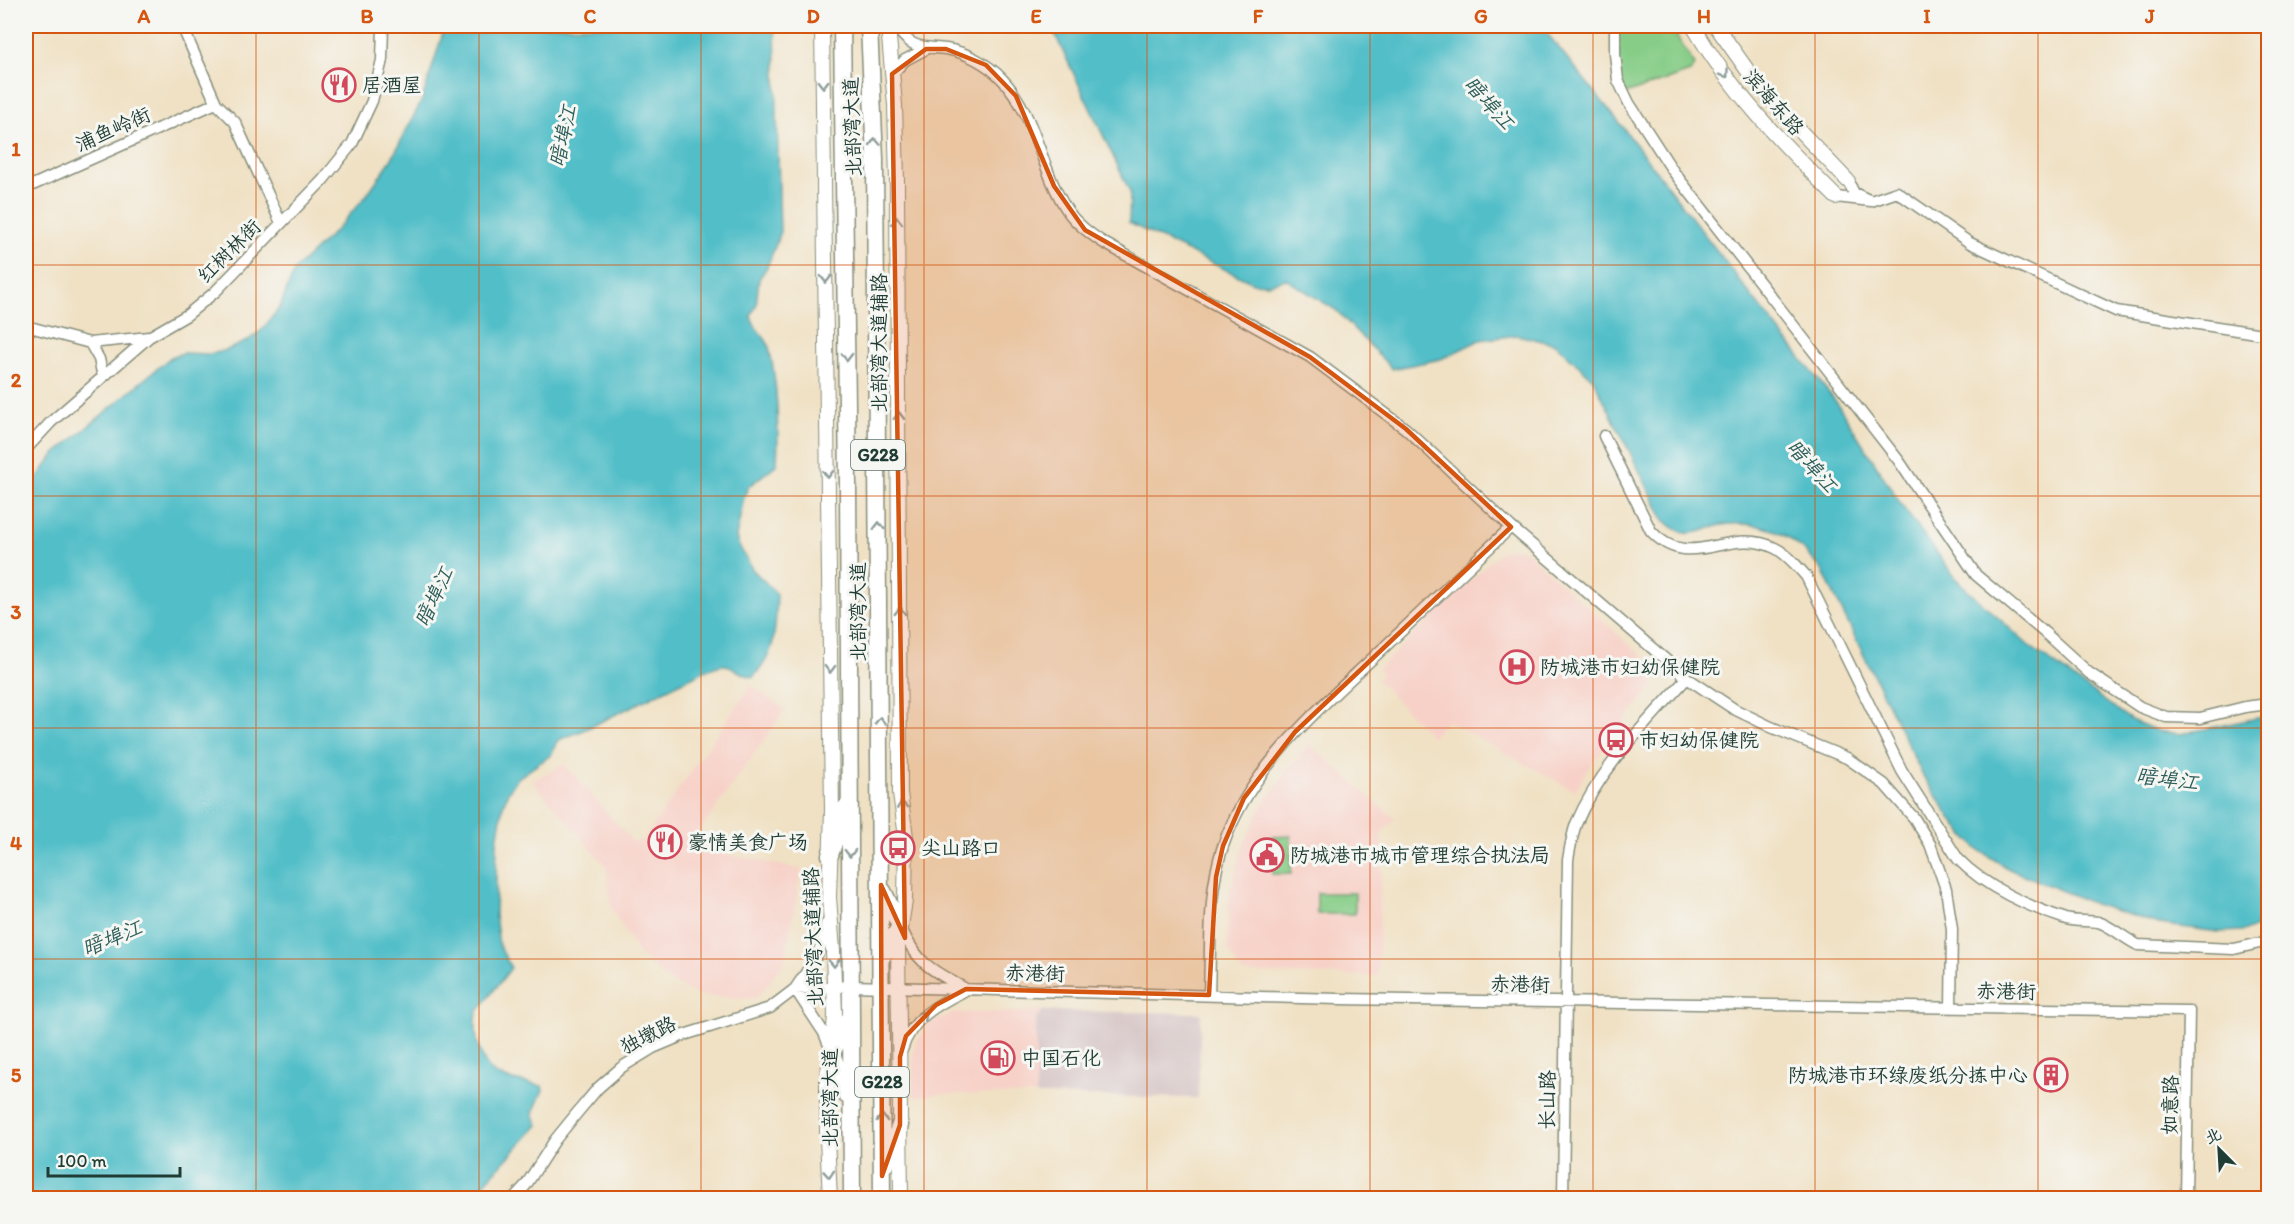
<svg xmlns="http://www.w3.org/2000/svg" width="2294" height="1224" font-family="Itim,'LXGW WenKai TC',sans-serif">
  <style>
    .built { fill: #f7d1c8 }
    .industrial { fill: #d2bfc0 }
    .green { fill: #87cd88; stroke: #53855e; stroke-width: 1.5 }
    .water { fill: #51bec8; stroke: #387e7e; stroke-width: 1.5 }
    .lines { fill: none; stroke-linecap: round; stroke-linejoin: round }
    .minor-casing { stroke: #888f7c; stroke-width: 13 }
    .major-casing { stroke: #888f7c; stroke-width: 16 }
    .highway-casing { stroke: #888f7c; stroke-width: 19 }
    .minor { stroke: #fff; stroke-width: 10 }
    .major { stroke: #fff; stroke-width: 14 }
    .highway { stroke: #fff; stroke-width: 16 }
    .oneway { stroke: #8f9e9a }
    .marked { fill: #d45610; fill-opacity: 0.2; stroke: #d45610; stroke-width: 4.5; stroke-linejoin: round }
    .grid { fill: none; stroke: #d45610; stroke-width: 1.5; stroke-opacity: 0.55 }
    .labels { text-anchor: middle; stroke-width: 6; stroke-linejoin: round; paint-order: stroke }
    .shield { fill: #f6f6f2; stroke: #60746d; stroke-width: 1.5 }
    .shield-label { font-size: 18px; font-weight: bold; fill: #1f3d34 }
    .poi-label { font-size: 20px; fill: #1f3d34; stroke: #f6f6f2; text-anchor: start }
    .street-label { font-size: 20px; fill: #1f3d34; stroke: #f6f6f2 }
    .water-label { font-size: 21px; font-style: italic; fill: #2c5d59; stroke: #f6f6f2 }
    .neatline { fill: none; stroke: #d45610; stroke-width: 2 }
    .grid-label { font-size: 20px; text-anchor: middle; font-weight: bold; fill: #d45610 }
  </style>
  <rect width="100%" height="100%" fill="#f6f6f2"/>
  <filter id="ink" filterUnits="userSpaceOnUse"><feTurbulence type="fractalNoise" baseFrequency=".0167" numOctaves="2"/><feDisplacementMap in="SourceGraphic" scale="12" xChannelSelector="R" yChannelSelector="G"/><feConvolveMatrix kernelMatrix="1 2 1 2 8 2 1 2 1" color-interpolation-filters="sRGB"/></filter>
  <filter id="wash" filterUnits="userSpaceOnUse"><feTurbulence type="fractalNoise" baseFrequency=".008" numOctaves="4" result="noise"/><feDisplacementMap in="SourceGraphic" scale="24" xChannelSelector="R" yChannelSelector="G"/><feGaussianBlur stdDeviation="1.35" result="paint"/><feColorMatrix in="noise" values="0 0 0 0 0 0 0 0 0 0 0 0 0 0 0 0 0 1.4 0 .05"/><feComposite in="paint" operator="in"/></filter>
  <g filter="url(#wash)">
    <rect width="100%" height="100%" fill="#f0e1c4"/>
    <path class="built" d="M1511,548L1524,550L1653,666L1657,675L1654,684L1590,766L1575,791L1447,721L1432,737L1377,680L1382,674L1378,669L1500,552Z
      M751,685L785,710L693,841L700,849L801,869L785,961L757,998L700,996L666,979L639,954L612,910L606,866L532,781L564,764L633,842L643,840Z
      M1309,744L1395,819L1382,832L1378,976L1242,973L1227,948L1230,892L1243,846L1260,809L1286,772Z
      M1043,1011L1036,1019V1095L937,1094L913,1098V1053L916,1042L930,1023L953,1013Z"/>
    <path class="industrial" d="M1043,1011L1201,1013L1198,1098L1036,1095V1019Z"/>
    <path class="green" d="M1617,26H1670L1695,65L1690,72L1625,94L1618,77Z
      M1291,836V874H1272L1271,837Z
      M1317,893H1355V914H1317Z"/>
    <path class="water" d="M445,26H775L780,234L767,267L759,279L756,306L751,316C753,330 766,335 769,347C778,386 779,425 777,464L748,487L744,497L736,537L738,544L753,570L777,594C775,625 778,653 753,677C724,670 737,657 702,672L584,730L561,739L557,742L551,755L518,778L508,792L503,806L497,842L495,915L499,945L511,968L478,1011C471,1029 480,1068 499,1076C512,1081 528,1083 542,1086L543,1090L533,1113L538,1125L480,1188L466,1198H26V507L32,484L54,455L171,357L183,353L211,354L227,350L247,341L262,330L280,307L295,269L337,229L366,196L391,160L422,100Z
      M1051,26H1541L1618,121L1753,298L1837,403L1902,506L1958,581L2028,645L2131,720L2158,731L2180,734L2268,716V924L2243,931L2218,932L2159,924L2094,904L2009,869L1977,849L1956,825L1923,776L1822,570C1796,539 1774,522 1731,524C1700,525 1693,547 1664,520L1593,379L1555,344L1517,335L1480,340L1441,359L1392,369L1336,310L1286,279L1269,284L1253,283L1129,223L1130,192Z"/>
  </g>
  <g filter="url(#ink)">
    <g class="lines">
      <defs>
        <path id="minor" d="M182,26L216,103L235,122L281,223
          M895,26C913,50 919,46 946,49C966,52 988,64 1002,79C1036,114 1040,169 1067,210C1076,224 1090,234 1104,243L1310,357L1406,429L1511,527L1687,678L1734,709L1771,727L1847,758L1884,784L1914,818L1930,844L1946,889L1952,929L1951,1008
          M1615,26V54L1618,80L1629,103L1673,171L1899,461L1976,575L2045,633L2089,673L2140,707L2166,717L2200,718L2245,707L2268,704
          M892,74L905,60L926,49
          M26,188L216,103
          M1836,197L1871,201L1854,193L1848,181
          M1871,201L1897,192L1970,243L2116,311L2268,335
          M26,326L90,343L149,337
          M90,343L99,359L103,377
          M1604,436L1651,531C1690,574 1728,525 1775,548C1787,554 1797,566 1806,576L1902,771L1958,859C1985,887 2029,907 2066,919C2076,922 2088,920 2098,922C2110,925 2126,940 2138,945L2234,949L2268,941
          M26,449L51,422L149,337L187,315L215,292L323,180L352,144L372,101L382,60L383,26
          M826,924C824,950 809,968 795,989L824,1033L832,1052
          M901,928C917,963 931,970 964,988
          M1209,995C1211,947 1207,893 1223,846C1250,767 1317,711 1375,656C1420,613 1466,570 1511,527
          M902,1050C911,1019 936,1005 964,991
          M514,1198L526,1185L555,1140L577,1113L598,1088L622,1067L653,1048L684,1035L770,1008L795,989L851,986L1338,999L2189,1011L2186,1198
          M1563,1198L1568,860C1570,848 1572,835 1576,824C1600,767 1646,724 1687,678"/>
        <path id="major" d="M822,26L832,810L829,897L833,951L835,1015L832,1053L827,1075V1139L830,1198
          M888,26L895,105L897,181L900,793L906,837L905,901L898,945L901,1198
          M1693,26C1731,92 1782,143 1836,197
          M1716,26L1748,71L1779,109L1848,181"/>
        <path id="highway" d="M842,26L848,483L852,1198
          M869,26L875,159L882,1198
          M830,855L846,807
          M881,959L900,926L883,891
          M846,1095L832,1053L849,1019
          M886,1164L900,1125"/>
      </defs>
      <use href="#minor" class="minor-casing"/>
      <use href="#major" class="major-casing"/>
      <use href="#highway" class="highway-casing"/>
      <use href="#minor" class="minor"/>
      <use href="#major" class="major"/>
      <use href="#highway" class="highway"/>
    </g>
    <defs><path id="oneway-chevron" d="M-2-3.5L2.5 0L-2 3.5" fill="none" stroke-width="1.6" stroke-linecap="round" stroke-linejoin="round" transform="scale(1.5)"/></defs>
    <g class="oneway">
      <use href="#oneway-chevron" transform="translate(1725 74) rotate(55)"/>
      <use href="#oneway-chevron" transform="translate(823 84) rotate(89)"/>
      <use href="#oneway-chevron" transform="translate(875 142) rotate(-93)"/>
      <use href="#oneway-chevron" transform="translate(897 221) rotate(-90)"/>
      <use href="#oneway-chevron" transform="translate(826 279) rotate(89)"/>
      <use href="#oneway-chevron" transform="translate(847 357) rotate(89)"/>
      <use href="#oneway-chevron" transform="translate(899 416) rotate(-90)"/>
      <use href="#oneway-chevron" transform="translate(828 474) rotate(89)"/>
      <use href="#oneway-chevron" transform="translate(879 526) rotate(-90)"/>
      <use href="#oneway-chevron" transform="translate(900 611) rotate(-90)"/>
      <use href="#oneway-chevron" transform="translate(830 669) rotate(89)"/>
      <use href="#oneway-chevron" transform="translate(880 721) rotate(-90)"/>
      <use href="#oneway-chevron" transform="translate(902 805) rotate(-98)"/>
      <use href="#oneway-chevron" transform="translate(850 853) rotate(90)"/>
      <use href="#oneway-chevron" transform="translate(834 963) rotate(88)"/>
      <use href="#oneway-chevron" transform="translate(924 1015) rotate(-40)"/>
      <use href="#oneway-chevron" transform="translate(882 1118) rotate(-90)"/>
      <use href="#oneway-chevron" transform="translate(829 1174) rotate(86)"/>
    </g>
  </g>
  <path class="marked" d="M926,49H946L986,65L1016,96L1054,186L1085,230L1310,357L1406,429L1511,527L1295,732L1244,798L1223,846L1216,877L1209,995L966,989L936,1005L906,1036L900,1057V1125L882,1176L881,885L905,938L892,74Z"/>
  <path class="grid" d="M256,26V1198M479,26V1198M701,26V1198M924,26V1198M1147,26V1198M1370,26V1198M1593,26V1198M1815,26V1198M2038,26V1198M26,265H2268M26,496H2268M26,728H2268M26,959H2268"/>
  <defs>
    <symbol id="restaurant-ring" viewBox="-11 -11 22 22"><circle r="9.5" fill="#f6f6f2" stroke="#d1495b" stroke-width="1.5"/><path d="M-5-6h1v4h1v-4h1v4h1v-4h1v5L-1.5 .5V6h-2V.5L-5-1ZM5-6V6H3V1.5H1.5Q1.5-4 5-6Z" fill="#d1495b"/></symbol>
    <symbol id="hospital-ring" viewBox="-11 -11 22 22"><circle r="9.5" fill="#f6f6f2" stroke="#d1495b" stroke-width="1.5"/><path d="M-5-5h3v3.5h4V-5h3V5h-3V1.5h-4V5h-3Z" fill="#d1495b"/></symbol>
    <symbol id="bus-ring" viewBox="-11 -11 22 22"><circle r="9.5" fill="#f6f6f2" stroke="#d1495b" stroke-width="1.5"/><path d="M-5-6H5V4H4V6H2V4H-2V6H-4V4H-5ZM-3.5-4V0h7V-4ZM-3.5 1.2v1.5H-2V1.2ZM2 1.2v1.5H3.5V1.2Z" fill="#d1495b"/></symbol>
    <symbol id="civic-ring" viewBox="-11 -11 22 22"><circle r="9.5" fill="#f6f6f2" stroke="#d1495b" stroke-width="1.5"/><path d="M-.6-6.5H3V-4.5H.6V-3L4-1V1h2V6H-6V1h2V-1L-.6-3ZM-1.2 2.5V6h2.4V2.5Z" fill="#d1495b"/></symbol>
    <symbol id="fuel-ring" viewBox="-11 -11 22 22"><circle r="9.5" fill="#f6f6f2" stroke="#d1495b" stroke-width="1.5"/><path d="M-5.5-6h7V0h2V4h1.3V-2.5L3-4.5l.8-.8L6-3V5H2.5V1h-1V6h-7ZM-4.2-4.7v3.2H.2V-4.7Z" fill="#d1495b"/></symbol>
    <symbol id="building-ring" viewBox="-11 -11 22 22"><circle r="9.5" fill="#f6f6f2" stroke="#d1495b" stroke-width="1.5"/><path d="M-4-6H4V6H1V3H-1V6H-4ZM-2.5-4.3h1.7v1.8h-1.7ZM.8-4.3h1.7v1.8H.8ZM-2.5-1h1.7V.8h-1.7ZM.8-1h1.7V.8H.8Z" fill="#d1495b"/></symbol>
  </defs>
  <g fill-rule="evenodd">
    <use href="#restaurant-ring" x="320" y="66" width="38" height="38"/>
    <use href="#hospital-ring" x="1498" y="648" width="38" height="38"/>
    <use href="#bus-ring" x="1597" y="721" width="38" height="38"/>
    <use href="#restaurant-ring" x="646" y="823" width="38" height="38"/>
    <use href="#bus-ring" x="879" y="829" width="38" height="38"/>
    <use href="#civic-ring" x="1248" y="836" width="38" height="38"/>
    <use href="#fuel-ring" x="979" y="1039" width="38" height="38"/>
    <use href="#building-ring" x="2032" y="1056" width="38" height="38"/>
  </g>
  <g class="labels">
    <g class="shield">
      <rect x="851" y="440" width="54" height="30" rx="4.5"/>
      <rect x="855" y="1067" width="54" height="30" rx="4.5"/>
    </g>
    <g class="shield-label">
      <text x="878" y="461">G228</text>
      <text x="882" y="1088">G228</text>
    </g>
    <g class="poi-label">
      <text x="362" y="92">居酒屋</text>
      <text x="1540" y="674">防城港市妇幼保健院</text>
      <text x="1639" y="747">巿妇幼保健院</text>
      <text x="688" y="849">豪情美食广场</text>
      <text x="921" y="855">尖山路口</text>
      <text x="1290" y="862">防城港市城市管理综合执法局</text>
      <text x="1021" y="1065">中国石化</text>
      <text x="2028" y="1082" text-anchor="end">防城港市环绿废纸分拣中心</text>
    </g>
    <g class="street-label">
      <text transform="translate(1774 102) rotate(49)" y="7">滨海东路</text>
      <text transform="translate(852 127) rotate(-92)" y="7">北部湾大道</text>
      <text transform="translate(113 129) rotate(-24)" y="7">浦鱼岭街</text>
      <text transform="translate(229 251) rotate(-45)" y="7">红树林街</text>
      <text transform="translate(879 343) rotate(-90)" y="7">北部湾大道辅路</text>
      <text transform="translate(858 612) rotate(-90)" y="7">北部湾大道</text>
      <text transform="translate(813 937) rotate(-92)" y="7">北部湾大道辅路</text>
      <text transform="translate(1035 973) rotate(1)" y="7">赤港街</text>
      <text transform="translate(1520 984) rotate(1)" y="7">赤港街</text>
      <text transform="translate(2006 991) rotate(1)" y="7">赤港街</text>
      <text transform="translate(648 1035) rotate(-27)" y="7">独墩路</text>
      <text transform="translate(830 1098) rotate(-90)" y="7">北部湾大道</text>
      <text transform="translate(1547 1100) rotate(-89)" y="7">长山路</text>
      <text transform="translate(2170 1105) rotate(-89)" y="7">如意路</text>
    </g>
    <g class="water-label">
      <text transform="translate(1489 103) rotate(48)" y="7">暗埠江</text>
      <text transform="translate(563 136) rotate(-78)" y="7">暗埠江</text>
      <text transform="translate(1812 466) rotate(48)" y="7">暗埠江</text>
      <text transform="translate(434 597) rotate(-65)" y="7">暗埠江</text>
      <text transform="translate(2167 779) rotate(7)" y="7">暗埠江</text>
      <text transform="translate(112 938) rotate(-22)" y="7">暗埠江</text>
    </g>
  </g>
  <rect width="2294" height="1224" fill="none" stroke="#f6f6f2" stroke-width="66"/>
  <g transform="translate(2219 1149) rotate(336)" stroke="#f6f6f2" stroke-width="4.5" paint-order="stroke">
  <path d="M0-4.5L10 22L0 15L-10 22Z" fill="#1f3d34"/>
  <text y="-9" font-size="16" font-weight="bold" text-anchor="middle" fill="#1f3d34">北</text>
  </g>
  <path d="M48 1167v9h132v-9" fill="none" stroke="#1f3d34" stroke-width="3"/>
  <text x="57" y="1167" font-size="18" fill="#1f3d34" stroke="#f6f6f2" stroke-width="4.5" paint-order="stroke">100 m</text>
  <rect x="33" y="33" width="2228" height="1158" class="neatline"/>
  <g class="grid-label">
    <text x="144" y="23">A</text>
    <text x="367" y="23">B</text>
    <text x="590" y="23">C</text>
    <text x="813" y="23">D</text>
    <text x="1036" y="23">E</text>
    <text x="1258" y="23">F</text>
    <text x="1481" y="23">G</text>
    <text x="1704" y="23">H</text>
    <text x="1927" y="23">I</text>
    <text x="2150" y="23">J</text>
    <text x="16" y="156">1</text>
    <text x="16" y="387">2</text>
    <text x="16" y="619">3</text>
    <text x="16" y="850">4</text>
    <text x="16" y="1082">5</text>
  </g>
</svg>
